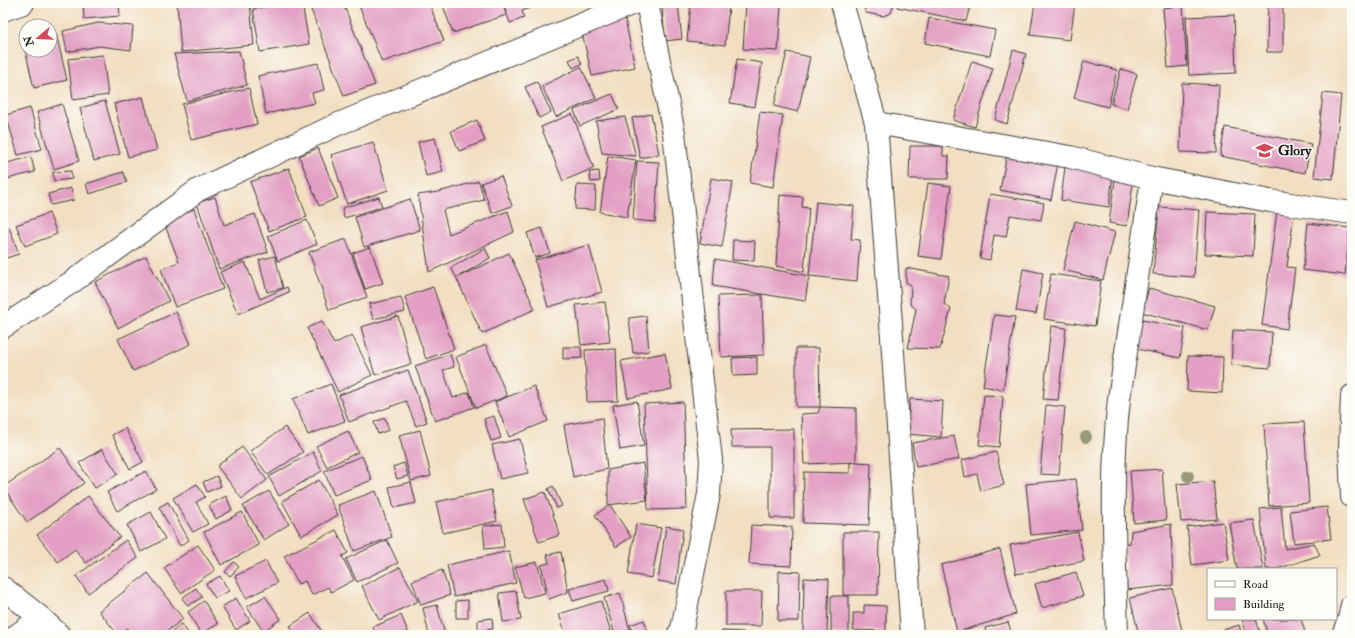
<svg xmlns="http://www.w3.org/2000/svg" width="1355" height="638" font-family="'IM FELL Double Pica',serif">
  <style>
    .building { fill: #e3a0c4 }
    .lines { fill: none; stroke-linecap: round; stroke-linejoin: round }
    .minor-casing { stroke: #3c3935; stroke-width: 24 }
    .minor { stroke: #fff; stroke-width: 22 }
    .tree { fill: #97997a }
    .labels { text-anchor: middle; stroke-width: 3; stroke-linejoin: round; paint-order: stroke }
    .poi-label { font-size: 14px; font-weight: bold; fill: #1c1c1c; stroke: #fdfcf7; text-anchor: start }
  </style>
  <rect width="100%" height="100%" fill="#fdfcf7"/>
  <filter id="ink" filterUnits="userSpaceOnUse"><feTurbulence type="fractalNoise" baseFrequency=".025" numOctaves="2"/><feDisplacementMap in="SourceGraphic" scale="8" xChannelSelector="R" yChannelSelector="G"/><feConvolveMatrix kernelMatrix="1 2 1 2 8 2 1 2 1" color-interpolation-filters="sRGB"/></filter>
  <filter id="wash" filterUnits="userSpaceOnUse"><feTurbulence type="fractalNoise" baseFrequency=".012" numOctaves="4" result="noise"/><feDisplacementMap in="SourceGraphic" scale="16" xChannelSelector="R" yChannelSelector="G"/><feGaussianBlur stdDeviation="0.9" result="paint"/><feColorMatrix in="noise" values="0 0 0 0 0 0 0 0 0 0 0 0 0 0 0 0 0 1.4 0 .05"/><feComposite in="paint" operator="in"/></filter>
  <g filter="url(#wash)">
    <rect width="100%" height="100%" fill="#f2dfc2"/>
    <g id="blocks">
      <path class="building" d="M83,3H119L120,16L84,19Z
        M177,3H250L254,45L181,52Z
        M288,3H302L309,44L260,52L253,9Z
        M319,3H343L375,85L344,96L310,7Z
        M358,3H429L444,41L382,62Z
        M442,3H503L506,15L453,33Z
        M503,3H544L522,11L524,18L510,23Z
        M691,3L729,7L725,45L687,41Z
        M746,3L781,5L778,51L743,49Z
        M862,3H894L891,13L883,16L866,13Z
        M899,3H971L966,21L897,7Z
        M1035,3H1075L1070,40L1030,35Z
        M1268,3H1283V52H1267Z
        M678,4L682,39L665,41L662,6Z
        M1183,6L1187,66L1168,68L1163,8Z
        M1234,15L1236,73L1189,75L1186,17Z
        M929,18L995,30L990,56L925,43Z
        M625,19L635,67L592,76L581,28Z
        M98,23L133,26L131,50L99,46L67,52L63,31Z
        M56,33L67,80L34,88L23,41H26V50H50V35Z
        M1013,50L1026,54L1007,124L995,120Z
        M239,51L247,85L187,101L174,54Z
        M787,52L810,57L798,112L774,106Z
        M103,55L108,95L73,100L68,59Z
        M578,56L582,64L573,68L569,60Z
        M737,59L762,63L755,107L730,103Z
        M972,61L993,68L975,127L953,120Z
        M1084,61L1117,70L1108,107L1074,98Z
        M318,63L324,90L312,93L315,103L266,114L258,76Z
        M581,67L596,98L556,117L542,86Z
        M1121,69L1137,74L1127,109L1111,104Z
        M537,82L551,112L539,118L525,87Z
        M1182,83L1219,85L1216,153L1180,152Z
        M249,88L257,124L191,140L182,104Z
        M1323,93L1341,95L1333,179L1314,177Z
        M612,94L619,109L580,126L574,110Z
        M143,97L157,150L128,157L114,104Z
        M105,101L120,154L94,161L80,108Z
        M62,104L79,161L54,169L37,112Z
        M30,108L42,149L18,155L6,115Z
        M760,112L783,115L773,187L750,183Z
        M572,114L594,168L563,181L541,127Z
        M651,114L659,154L640,158L632,118Z
        M625,117L636,156L602,153L596,121Z
        M477,120L485,141L459,151L451,131Z
        M1225,127L1311,144L1305,173L1220,156Z
        M435,138L443,172L426,176L418,142Z
        M373,142L388,190L347,204L331,155Z
        M910,146H943V156H949L948,179H909Z
        M318,148L338,198L319,206L299,156Z
        M1007,154L1058,163L1051,200L1000,190Z
        M608,156L636,160L627,217L600,212Z
        M31,157L35,172L3,180V164Z
        M637,161L659,162L655,222L633,220Z
        M1065,167L1113,175L1109,207L1061,200Z
        M289,168L307,217L269,231L250,182Z
        M71,171L72,179L54,181L53,172Z
        M599,171L600,181L591,182L589,172Z
        M123,172L127,182L89,194L86,184Z
        M501,176L512,206L492,213L481,183Z
        M711,178L733,182L722,247L700,243Z
        M1115,180L1133,183L1127,226L1109,223Z
        M479,181L484,200L443,210L449,234L508,211L514,232L429,272L418,195L438,192Z
        M928,183L951,186L941,259L918,256Z
        M577,185L596,186L595,210L575,209Z
        M71,188L74,200L51,205L48,194Z
        M990,194L1044,203L1041,220L1010,215L1006,237L994,235L990,260L980,258Z
        M780,195L803,197L802,207L809,208L804,272L776,266Z
        M215,197L224,225L255,214L268,252L219,269L197,203Z
        M379,197L382,207L344,218L342,208Z
        M410,199L420,230L364,247L355,217Z
        M816,202L854,206L851,239L860,240L857,281L809,276Z
        M1159,207L1199,210L1194,277L1153,274Z
        M194,209L223,289L175,307L161,269L179,262L163,220Z
        M1277,211L1294,214L1287,267L1295,268L1287,329L1262,325Z
        M1207,212L1255,214L1253,256L1205,254Z
        M49,213L57,234L25,246L16,225Z
        M307,220L317,244L278,261L268,236Z
        M1075,221L1115,232L1103,280L1063,270Z
        M1308,223L1350,228L1345,275L1303,270Z
        M9,227L19,254L3,259V229Z
        M542,228L550,253L535,258L527,233Z
        M346,239L367,297L329,310L309,252Z
        M733,240L755,241L754,261L732,260Z
        M589,245L602,292L548,307L535,260Z
        M370,247L383,283L365,289L353,253Z
        M485,248L490,258L458,277L509,253L535,309L482,334L456,277L451,268Z
        M146,256L169,301L118,328L95,282Z
        M275,256L283,288L267,292L259,260Z
        M715,259L809,276L805,301L713,286Z
        M245,262L260,299L287,287L289,292L238,314L220,272Z
        M906,268L949,276L944,304L951,309L940,349L908,348L916,309L910,304L911,285L906,282Z
        M1023,269L1043,273L1036,314L1016,311Z
        M1051,274L1101,281L1095,326L1044,319Z
        M433,287L454,349L426,359L405,297Z
        M1149,288L1215,306L1208,330L1142,312Z
        M762,295L764,355L721,357L718,296Z
        M401,297L405,312L373,319L369,304Z
        M605,302L610,342L581,345L576,305Z
        M176,312L191,344L133,371L118,339Z
        M994,315L1015,317L1003,390L983,386Z
        M398,316L411,364L375,375L361,327Z
        M646,316L649,351L633,353L629,318Z
        M1142,320L1185,328L1180,358L1137,349Z
        M322,321L334,344L352,335L372,375L338,392L307,328Z
        M1051,326L1066,328L1058,400L1043,399Z
        M1233,330L1272,332L1270,368L1231,365Z
        M486,345L507,396L476,408L456,357Z
        M563,347H581L582,358L563,359Z
        M796,348H819L820,407H796Z
        M616,349L618,401L587,402L585,350Z
        M665,353L672,389L628,398L621,361Z
        M450,354L454,367L443,370L453,398L469,392L474,407L435,421L415,366Z
        M1188,356L1223,357L1222,393L1187,391Z
        M757,357V375L733,376L732,358Z
        M408,370L427,422L416,426L406,401L349,422L339,395Z
        M331,384L345,421L308,435L293,399Z
        M534,386L548,421L509,437L495,402Z
        M984,395L1003,396L999,447L979,445Z
        M910,399L943,401L941,437L907,434Z
        M637,401L644,446L620,450L613,405Z
        M683,402L687,509L648,510L644,404Z
        M1046,405L1065,407L1059,475L1040,474Z
        M820,407L856,408V462L871,463L869,525L803,523L804,472L850,473V463L856,462L804,464L801,414L818,413Z
        M494,416L501,438L491,441L484,419Z
        M385,418L389,430L378,434L374,422Z
        M602,418L607,469L573,477L564,425Z
        M1304,422L1309,503L1269,506L1264,424Z
        M285,427L303,452L268,475L250,451Z
        M125,428L143,462L130,469L112,435Z
        M794,429V518H770V447H732L731,430Z
        M420,430L431,476L411,481L399,435Z
        M348,431L358,452L327,467L316,446Z
        M954,436L959,459L916,467L912,443Z
        M520,439L528,473L500,479L492,445Z
        M242,447L267,480L242,499L217,466Z
        M60,448L84,483L27,522L3,487Z
        M102,449L118,474L95,488L79,463Z
        M313,452L322,471L279,496L269,477Z
        M996,452L1004,485L981,491L977,474L965,477L962,460Z
        M362,456L372,480L334,495L324,471Z
        M404,463L408,476L397,479L393,467Z
        M643,463L647,500L608,505V470Z
        M1162,469L1166,520L1134,523L1130,471Z
        M146,471L156,489L117,511L107,492Z
        M217,476L221,486L207,492L203,482Z
        M1076,479L1082,530L1031,535L1026,484Z
        M319,480L338,515L301,536L282,501Z
        M1213,481L1217,519L1181,522L1177,484Z
        M411,482L416,503L394,508L389,487Z
        M197,484L205,497L196,502L208,524L193,532L173,498Z
        M553,486L562,506L557,508L548,489Z
        M491,490L497,521L443,533L436,502Z
        M269,491L289,524L264,540L243,506Z
        M376,491L392,537L354,551L338,505Z
        M545,492L560,535L539,542L524,499Z
        M88,496L120,537L86,563L75,549L58,562L37,535Z
        M226,496L232,510L216,519L209,505Z
        M168,502L189,540L180,546L159,507Z
        M610,505L631,537L616,547L595,515Z
        M1281,507L1285,549L1314,543L1320,555L1277,569H1266L1260,509Z
        M1327,507L1331,539L1294,543L1290,511Z
        M151,512L165,539L141,552L127,525Z
        M242,512L259,545L221,565L204,532Z
        M1254,520L1263,569H1237L1229,523Z
        M1223,522L1229,560L1192,565L1187,527Z
        M502,524L504,547L485,549L483,526Z
        M636,524L661,528L652,578L628,574Z
        M1171,524L1173,585L1127,590L1125,544L1130,543L1131,531Z
        M751,525L792,527L791,566L749,564Z
        M666,526L683,529L676,584L658,581Z
        M336,530L348,553L342,556L354,580L331,592L328,587L312,595L305,581L298,584L284,556Z
        M843,532H879L878,595H843Z
        M1078,532L1084,561L1016,574L1010,545Z
        M126,540L138,558L88,593L76,576Z
        M387,540L398,563L357,582L346,559Z
        M198,545L215,570L181,593L164,568Z
        M1000,549L1016,614L957,632L941,565Z
        M509,551L516,583L454,597L447,565Z
        M561,552L568,592L549,599L541,565L549,563L547,555Z
        M266,561L277,583L246,598L235,576Z
        M234,562L239,567L230,576L225,572Z
        M537,562L545,593L524,598L515,567Z
        M400,567L418,601L379,620L362,586Z
        M442,570L450,595L421,605L412,581Z
        M779,571L800,572L799,621H778Z
        M1076,572L1083,596L1042,608L1035,584Z
        M148,573L183,619L162,635H132L127,628L118,635L99,611Z
        M220,576L229,591L215,598L206,584Z
        M804,578L829,579L827,635L803,634Z
        M606,579L609,591L573,601L569,589Z
        M196,588L202,597L188,606L182,598Z
        M1172,588L1182,631L1165,635H1139L1130,598Z
        M516,591L521,620L503,622L499,593Z
        M726,591H762L761,626H726Z
        M620,593L631,634L629,635H615L604,598Z
        M265,596L281,619L263,631L247,607Z
        M831,596H849V634H831Z
        M236,598L250,621L236,630L222,607Z
        M468,600V618H456V601Z
        M204,601L218,624L201,634L188,612Z
        M601,601L612,635H566L559,614Z
        M437,605L445,635H429L423,608Z
        M864,605L886,606V631L853,630V613H864Z
        M310,613L324,635H295L290,626Z
        M401,615L408,632L400,635H376L373,627Z
        M492,618L493,629L478,631V620Z
        M1242,619H1256L1261,635H1247Z
        M1263,619H1301L1306,635H1268Z
        M644,620L649,635H634L630,625Z
        M1008,622L1012,635H986L985,628Z
        M181,624L190,635H169Z
        M1239,625L1242,635H1207Z
        M283,630L287,635H277Z
        M722,631L744,632L743,635H722Z
        M974,631V635H960V634Z"/>
    </g>
  </g>
  <g filter="url(#ink)">
    <use href="#blocks" fill-opacity="0" stroke="#3c3935" stroke-width="1"/>
    <g class="lines">
      <defs>
        <path id="minor" d="M647,3L674,133L711,460L709,494L682,629L678,635
          M842,3L876,123
          M3,10L23,3
          M3,327L72,282L198,190L336,125L634,3
          M1352,396L1350,448L1352,497
          M3,588L41,618L59,635
          M17,635L41,618
          M912,635L891,323L876,123L1070,157L1152,178L1270,201L1352,213
          M1117,635C1115,556 1110,477 1119,399L1152,178
          M1343,635L1349,619L1352,605"/>
      </defs>
      <use href="#minor" class="minor-casing"/>
      <use href="#minor" class="minor"/>
    </g>
    <g class="tree">
      <circle cx="1086" cy="437" r="6"/>
      <circle cx="1188" cy="476" r="6"/>
    </g>
  </g>
  <defs>
    <symbol id="school-bare" viewBox="-9 -9 18 18"><path d="M0-5L7-2L0 1L-7-2ZM-4 1L0 2.5L4 1V4Q0 6-4 4Z" fill="#d1495b" stroke="#fdfcf7" stroke-width="2.5" paint-order="stroke"/></symbol>
  </defs>
  <g fill-rule="evenodd">
    <use href="#school-bare" x="1252" y="138" width="25" height="25"/>
  </g>
  <g class="labels">
    <g class="poi-label">
      <text x="1278" y="155">Glory</text>
    </g>
  </g>
  <rect width="1355" height="638" fill="none" stroke="#fdfcf7" stroke-width="16"/>
  <rect x="1207" y="568" width="130" height="52" fill="#fdfcf7" stroke="#a3a29f"/>
  <rect x="1215" y="581" width="20" height="6" fill="#ffffff" stroke="#a3a29f"/>
  <text x="1243" y="588" font-size="12" fill="#1c1c1c">Road</text>
  <rect x="1215" y="598" width="20" height="12" fill="#e3a0c4" stroke="#a3a29f"/>
  <text x="1243" y="608" font-size="12" fill="#1c1c1c">Building</text>
  <g transform="translate(38 38) rotate(251)"><circle r="19" fill="#fdfcf7" stroke="#a3a29f"/>
  <path d="M0-3L7 15L0 10L-7 15Z" fill="#d1495b"/>
  <text y="-6" font-size="11" font-weight="bold" text-anchor="middle" fill="#1c1c1c">N</text>
  </g>
</svg>
